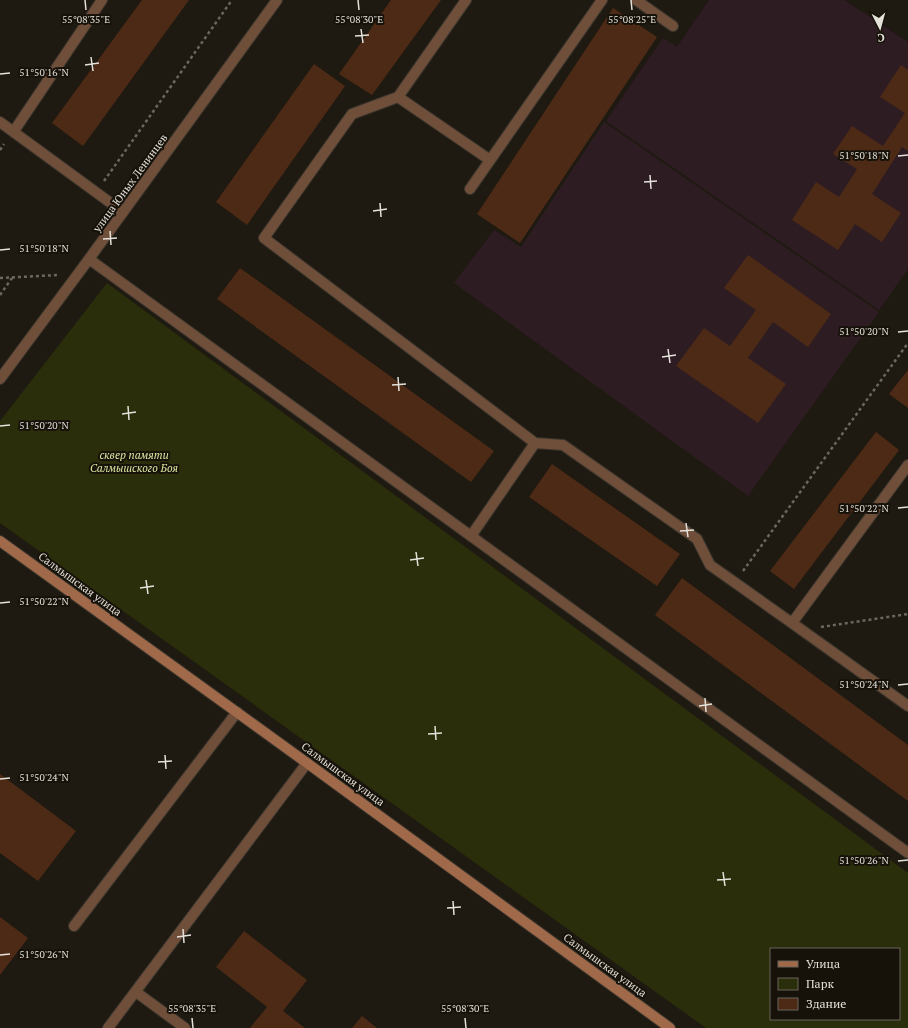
<svg xmlns="http://www.w3.org/2000/svg" width="908" height="1028" font-family="'PT Serif',serif">
  <style>
    .education { fill: #2e1c23 }
    .green { fill: #2a2e0a; fill-rule: evenodd }
    .building { fill: #4d2a15 }
    .lines { fill: none; stroke-linecap: round; stroke-linejoin: round }
    .service-casing { stroke: #3b362d; stroke-width: 12 }
    .minor-casing { stroke: #3b362d; stroke-width: 12 }
    .secondary-casing { stroke: #3b362d; stroke-width: 12 }
    .path { stroke: #6b675e; stroke-width: 2.5; stroke-dasharray: 3 3; stroke-linecap: butt }
    .service { stroke: #6f4e3a; stroke-width: 10 }
    .minor { stroke: #6f4e3a; stroke-width: 10 }
    .secondary { stroke: #a06a4a; stroke-width: 10 }
    .ticks { fill: none; stroke: #e4e1da; stroke-width: 1.5 }
    .labels { text-anchor: middle; stroke-width: 4; stroke-linejoin: round; paint-order: stroke }
    .street-label { font-size: 11px; fill: #e4e1da; stroke: #161109 }
    .park-label { font-size: 11px; font-style: italic; fill: #dee9a2; stroke: #161109 }
    .ticks-label { font-size: 10px; text-anchor: middle; fill: #e4e1da; stroke: #161109; stroke-width: 4; stroke-linejoin: round; paint-order: stroke }
  </style>
  <rect width="100%" height="100%" fill="#1f1a11"/>
  <path class="education" d="M709,0H844L908,42V269L879,310L606,121L663,38L677,47Z
    M604,122L879,312L748,496L454,283L494,230L521,247Z"/>
  <path class="green" d="M107,283L908,873V1028H706L0,523V421ZM771,949H899V1019H771Z"/>
  <path class="building" d="M142,0H189L83,146L52,123Z
    M391,0H441L372,95L339,74Z
    M613,8L657,37L520,243L477,214Z
    M314,64L345,86L247,225L216,202Z
    M901,65L908,70V151L902,147L872,194L901,213L882,242L855,224L838,250L792,220L816,182L839,197L857,169L833,154L852,126L883,146L905,113L880,97Z
    M748,255L831,314L808,347L773,322L748,358L786,384L758,423L676,366L704,328L730,346L756,310L724,288Z
    M240,268L494,451L471,482L217,299Z
    M908,370V408L889,394Z
    M876,432L899,450L794,589L770,571Z
    M552,464L680,554L657,586L529,497Z
    M682,578L908,745V801L655,615Z
    M0,774L76,831L38,881L0,853Z
    M0,917L28,938L0,975Z
    M244,931L307,980L283,1011L305,1028H250L267,1007L216,967Z
    M362,1016L377,1028H352Z"/>
  <g class="lines">
    <defs>
      <path id="service" d="M466,0L398,97L352,114L264,238L535,443L563,445L697,539L710,565L792,623
        M636,0L673,26
        M398,97L490,160
        M0,122L123,212
        M14,131L102,0
        M470,189L602,0
        M908,465L792,623L908,706
        M471,536L535,443
        M74,926L237,712
        M136,992L185,1028
        M108,1028L307,763"/>
      <path id="minor" d="M89,259L908,853
        M0,379L89,259L277,0"/>
      <path id="secondary" d="M0,541L307,763L670,1028"/>
    </defs>
    <use href="#service" class="service-casing"/>
    <use href="#minor" class="minor-casing"/>
    <use href="#secondary" class="secondary-casing"/>
    <path class="path" d="M0,150L4,144
      M104,181L232,0
      M0,278L59,275
      M0,295L12,278
      M743,571L908,343
      M821,627L908,614"/>
    <use href="#service" class="service"/>
    <use href="#minor" class="minor"/>
    <use href="#secondary" class="secondary"/>
  </g>
  <path class="ticks" d="M85,0L86,10M358,0L359,10M631,0L632,10M361,29L363,43M355,36L369,35M91,57L93,71M85,65L99,63M0,74L10,73M898,156L908,155M650,175L651,189M644,182L657,181M380,203L381,217M373,211L387,209M110,231L111,245M103,239L117,238M0,250L10,249M898,332L908,331M668,349L670,363M662,357L676,355M398,377L399,391M392,385L406,384M128,406L129,420M122,414L136,412M0,426L10,425M898,508L908,507M686,523L688,537M680,531L694,530M416,552L418,566M410,560L424,558M146,580L148,594M140,588L154,586M0,603L10,602M898,685L908,684M705,698L706,712M699,706L712,704M435,726L436,740M428,734L442,733M165,755L166,769M158,762L172,761M0,779L10,778M898,861L908,860M723,872L725,886M717,880L731,879M453,901L454,915M447,908L461,907M183,929L184,943M177,937L191,935M0,955L10,954M192,1018L193,1028M465,1018L466,1028"/>
  <g class="labels">
    <g class="street-label">
      <text transform="translate(130 183) rotate(-54)" y="4">улица Юных Ленинцев</text>
      <text transform="translate(80 584) rotate(36)" y="4">Салмышская улица</text>
      <text transform="translate(343 774) rotate(36)" y="4">Салмышская улица</text>
      <text transform="translate(605 965) rotate(36)" y="4">Салмышская улица</text>
    </g>
    <g class="park-label">
      <text x="134" y="459">сквер памяти<tspan x="134" dy="13">Салмышского Боя</tspan></text>
    </g>
  </g>
  <g class="ticks-label">
    <text x="86" y="23">55°08'35"E</text>
    <text x="359" y="23">55°08'30"E</text>
    <text x="632" y="23">55°08'25"E</text>
    <text x="44" y="76">51°50'16"N</text>
    <text x="864" y="159">51°50'18"N</text>
    <text x="44" y="252">51°50'18"N</text>
    <text x="864" y="335">51°50'20"N</text>
    <text x="44" y="429">51°50'20"N</text>
    <text x="864" y="512">51°50'22"N</text>
    <text x="44" y="605">51°50'22"N</text>
    <text x="864" y="688">51°50'24"N</text>
    <text x="44" y="781">51°50'24"N</text>
    <text x="864" y="864">51°50'26"N</text>
    <text x="44" y="958">51°50'26"N</text>
    <text x="192" y="1012">55°08'35"E</text>
    <text x="465" y="1012">55°08'30"E</text>
  </g>
  <rect x="770" y="948" width="130" height="72" fill="#161109" stroke="#68645d"/>
  <rect x="778" y="961" width="20" height="6" fill="#a06a4a" stroke="#68645d"/>
  <text x="806" y="968" font-size="12" fill="#e4e1da">Улица</text>
  <rect x="778" y="978" width="20" height="12" fill="#2a2e0a" stroke="#68645d"/>
  <text x="806" y="988" font-size="12" fill="#e4e1da">Парк</text>
  <rect x="778" y="998" width="20" height="12" fill="#4d2a15" stroke="#68645d"/>
  <text x="806" y="1008" font-size="12" fill="#e4e1da">Здание</text>
  <g transform="translate(880 28) rotate(174)" stroke="#161109" stroke-width="3" paint-order="stroke">
  <path d="M0-3L7 15L0 10L-7 15Z" fill="#e4e1da"/>
  <text y="-6" font-size="11" font-weight="bold" text-anchor="middle" fill="#e4e1da">С</text>
  </g>
</svg>
